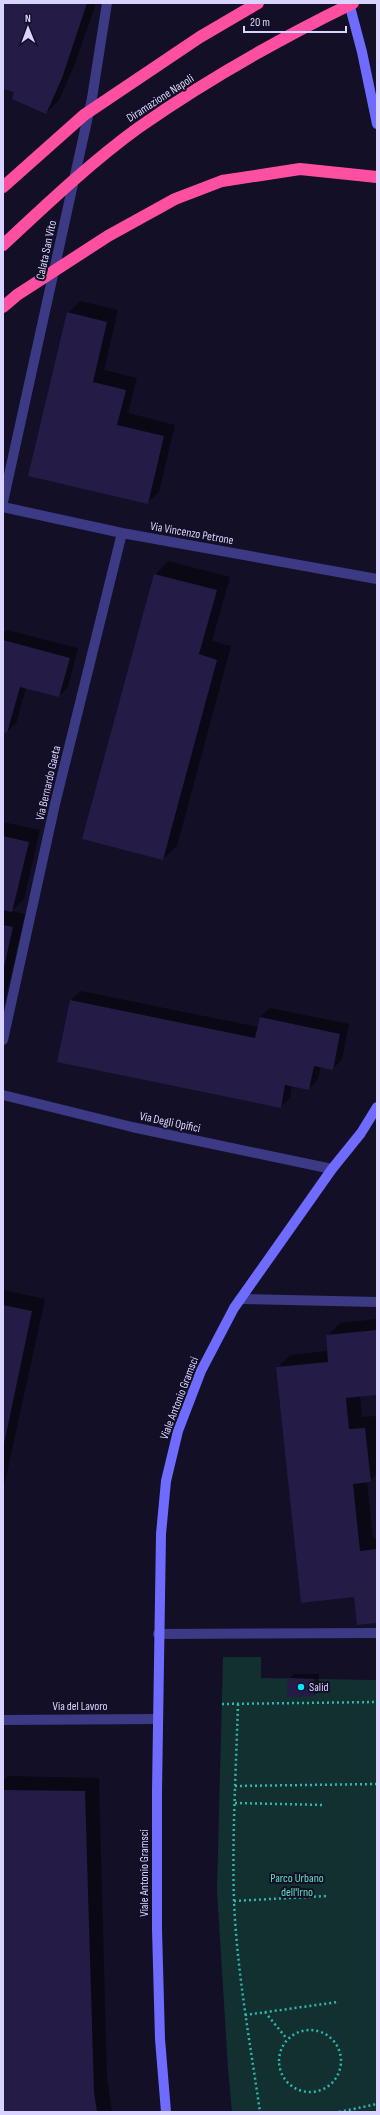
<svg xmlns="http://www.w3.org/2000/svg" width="380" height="2115" font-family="'Sofia Sans Condensed',sans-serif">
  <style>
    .green { fill: #12302f }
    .shadow { fill: #0007 }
    .building { fill: #241b47 }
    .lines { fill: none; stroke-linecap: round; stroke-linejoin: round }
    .path { stroke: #2fb8b0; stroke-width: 2.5; stroke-dasharray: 2 3; stroke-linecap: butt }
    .minor { stroke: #3d3a85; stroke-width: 10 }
    .tertiary { stroke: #3d3a85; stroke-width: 10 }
    .secondary { stroke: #6f6bff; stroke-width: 10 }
    .motorway { stroke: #ff4fa3; stroke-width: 12 }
    .poi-dot { fill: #00e5ff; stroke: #130f26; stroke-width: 1.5 }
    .labels { text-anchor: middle; stroke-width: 4; stroke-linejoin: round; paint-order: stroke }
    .street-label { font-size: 12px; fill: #d9d4ff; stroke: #130f26 }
    .poi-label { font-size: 12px; fill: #d9d4ff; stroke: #130f26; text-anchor: start }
    .park-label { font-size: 12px; fill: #5fe0c0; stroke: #130f26 }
  </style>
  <rect width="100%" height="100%" fill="#130f26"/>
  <path class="green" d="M223,1657H261V1678L377,1680V2112H232L228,2068L217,1890Z"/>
  <path class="shadow" d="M3,3H96L75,64L59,100L46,113L15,91L3,77Z
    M80,301L118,310L104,370L137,378L128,413L175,425L159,492L147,503L29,475L68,313Z
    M168,561L230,577L212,641L231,646L177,846L163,859L155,575Z
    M7,630L78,648L68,687L59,696L26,687L17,722L7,732L3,731V633Z
    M3,822L40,830L24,899L12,911L25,914L3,1009Z
    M81,991L258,1027L260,1017L270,1008L349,1024L342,1059L333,1069L321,1066L318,1079L309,1089L292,1085L290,1098L280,1107L58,1061L71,1000Z
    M3,1290L45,1299L3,1491Z
    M377,1319V1394L360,1396L362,1417L377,1416V1474L370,1481H367L373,1538H377V1622L355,1596L277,1368L290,1355L328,1351L327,1336L340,1323Z
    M294,1674H319V1690L314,1695L289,1679Z
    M8,1776L99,1778L107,2078L112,2112H5L3,2067V1782Z"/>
  <path class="building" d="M3,3H87L62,78L46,114L12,99L14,92L4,89Z
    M67,312L107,322L93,382L126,390L117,425L164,436L148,504L28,476Z
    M154,574L217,590L199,654L217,660L163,860L82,839Z
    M3,640L70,658L59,697L20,687L7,733L3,732Z
    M3,836L29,842L12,912L3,910Z
    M3,925L13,927L4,967H3Z
    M70,1000L255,1038L260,1017L340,1034L333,1070L314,1066L309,1090L285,1085L281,1108L57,1062Z
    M3,1305L32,1311L4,1444H3Z
    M377,1330V1395L346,1398L349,1429L365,1428L371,1482L353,1484L360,1551L377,1549V1623L357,1625L354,1597L301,1603L276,1367L328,1362L326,1335Z
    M288,1678L314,1679V1696L287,1697Z
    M3,1790L85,1791L94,2092L97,2112H4Z"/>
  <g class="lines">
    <path class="path" d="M222,1704L377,1702
      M238,1704C236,1769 232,1836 234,1901C237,1972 250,2042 260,2112
      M235,1786L377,1784
      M235,1803L325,1805
      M234,1901L327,1896
      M265,2012L287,2039
      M245,2015L338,2002
      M279 2061a31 31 0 1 1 62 0a31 31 0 1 1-62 0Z
      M339,2112L377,2104"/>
    <path class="minor" d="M3,502L92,98L107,3
      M3,507L122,533L377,579
      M3,1040L55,804L122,533
      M240,1299L377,1302
      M158,1634L377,1633"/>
    <path class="tertiary" d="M3,1095L132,1127L332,1169
      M3,1720L158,1719"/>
    <path class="secondary" d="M349,3L362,52L377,124
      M166,2112L160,2039L157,1929V1791L161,1534L166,1481L178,1431L201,1371L234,1308L332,1169L361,1133L377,1107"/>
    <path class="motorway" d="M3,187L84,115L200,37L258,3
      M3,245C46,205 90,163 138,128C205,81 279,39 353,3
      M3,307L17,295L108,236L175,199L222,181L300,169L377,177"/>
  </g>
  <circle class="poi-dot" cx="301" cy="1687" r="4"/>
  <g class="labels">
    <g class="street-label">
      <text transform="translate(160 98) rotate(-33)" y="4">Diramazione Napoli</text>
      <text transform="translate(46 250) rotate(-78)" y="4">Calata San Vito</text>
      <text transform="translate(192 533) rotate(10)" y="4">Via Vincenzo Petrone</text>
      <text transform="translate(48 783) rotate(-77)" y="4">Via Bernardo Gaeta</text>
      <text transform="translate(170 1122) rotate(12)" y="4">Via Degli Opifici</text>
      <text transform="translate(179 1398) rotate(-69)" y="4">Viale Antonio Gramsci</text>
      <text x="80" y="1710">Via del Lavoro</text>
      <text transform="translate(144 1873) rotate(-90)" y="4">Viale Antonio Gramsci</text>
    </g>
    <g class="poi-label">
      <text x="309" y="1691">Salid</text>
    </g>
    <g class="park-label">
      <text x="297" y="1882">Parco Urbano<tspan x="297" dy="14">dell'Irno</tspan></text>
    </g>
  </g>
  <rect width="380" height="2115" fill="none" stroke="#d9d4ff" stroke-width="8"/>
  <g transform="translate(28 28) rotate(359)" stroke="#130f26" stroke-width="3" paint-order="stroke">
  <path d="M0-3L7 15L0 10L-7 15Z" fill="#d9d4ff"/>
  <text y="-6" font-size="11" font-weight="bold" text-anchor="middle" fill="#d9d4ff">N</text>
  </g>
  <path d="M244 26v6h102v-6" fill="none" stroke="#d9d4ff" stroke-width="2"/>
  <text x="250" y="26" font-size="12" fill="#d9d4ff" stroke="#130f26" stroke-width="3" paint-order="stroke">20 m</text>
</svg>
